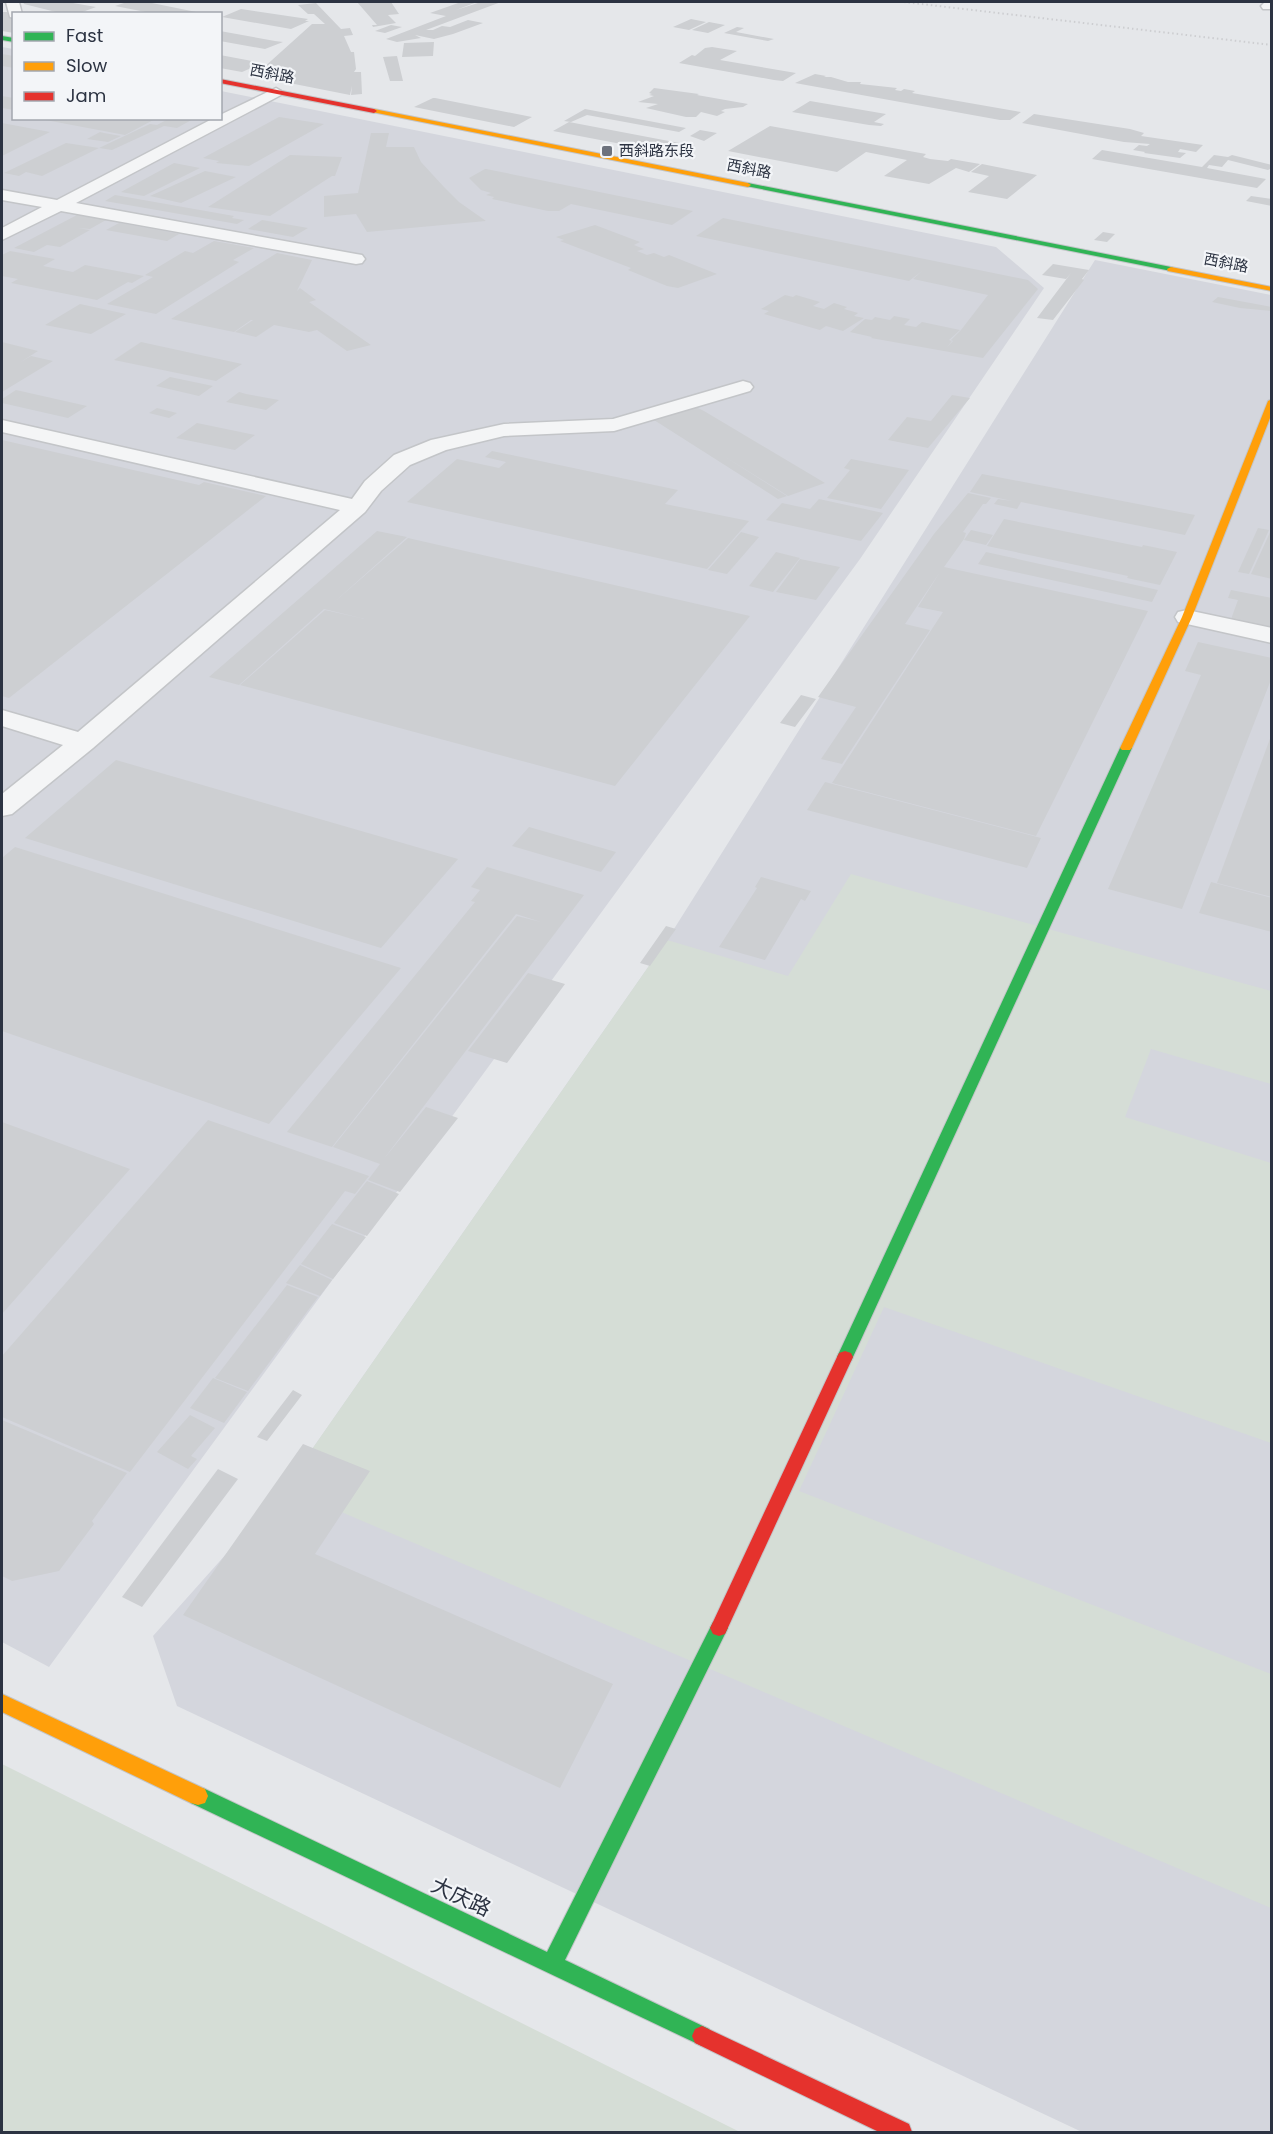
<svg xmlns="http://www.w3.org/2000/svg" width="1273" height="2134" font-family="Poppins,'Noto Sans SC',sans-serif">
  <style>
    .built { fill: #d4d6dd }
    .green { fill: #d5ddd6 }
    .building { fill: #cdcfd2 }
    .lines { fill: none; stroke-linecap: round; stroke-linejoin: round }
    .street-casing { stroke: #c3c5c8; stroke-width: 3 }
    .fast-casing { stroke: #c3c5c8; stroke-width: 2 }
    .slow-casing { stroke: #c3c5c8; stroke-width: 2 }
    .jam-casing { stroke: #c3c5c8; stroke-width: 2 }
    .street { fill: #f4f5f6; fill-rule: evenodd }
    .fast { fill: #30b455; fill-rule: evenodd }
    .slow { fill: #ff9f0a; fill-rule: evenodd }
    .jam { fill: #e5322d; fill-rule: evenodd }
    .rail { stroke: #cdced1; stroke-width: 2; stroke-dasharray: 1.5 3; stroke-linecap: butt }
    .poi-dot { fill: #6d727d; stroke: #f3f5f8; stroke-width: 2 }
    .labels { text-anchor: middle; stroke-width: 4.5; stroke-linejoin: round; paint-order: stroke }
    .far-street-label { font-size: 15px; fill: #2c3342; stroke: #f3f5f8 }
    .far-poi-label { font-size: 15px; fill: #2c3342; stroke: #f3f5f8; text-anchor: start }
    .near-street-label { font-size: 21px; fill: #2c3342; stroke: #f3f5f8 }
  </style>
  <rect width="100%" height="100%" fill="#e5e7ea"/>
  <path class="built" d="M2,47L13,49L14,118H220L221,91L996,247L1044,288L860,559L49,1667L2,1642Z
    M1095,260L1271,295V2132H1082L177,1706L153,1636L285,1488L667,940Z"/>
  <path class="green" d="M851,874L1271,991V1084L1151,1049L1125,1117L1271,1163V1443L884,1307L799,1491L1271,1674V1908L285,1488L667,940L788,976Z
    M2,1764L740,2132H2Z"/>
  <path class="building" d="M23,2H67L96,7L77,14L60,13L24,4Z
    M127,2H147L206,14H156L115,6Z
    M357,2H391L399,14L388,15L396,23L373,27L372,25H377Z
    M461,2H477L456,10L481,2H501L426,30H433L442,26L450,27L468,20L483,23L453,34L434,39L415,35L421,38L397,42L386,39L446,16L430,13Z
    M316,3L341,29L350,28L353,35L344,36L351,52H354L356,69L354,72H361L362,94L351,95L352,86L350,95L249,75L264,70L262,69L312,24H325L314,14H308L298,5Z
    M241,9L308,19L305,21H309L291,29L222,17Z
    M2,12H7L14,20V33L2,31Z
    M691,19L706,22L689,30L673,27Z
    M709,22L725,25L708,33L692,30Z
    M391,25L402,27L385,33L375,31Z
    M737,27L744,28L736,32L774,39L768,41L724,33Z
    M220,31L275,41L283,42L265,49L220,41Z
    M434,42L433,56L402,57L404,43Z
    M712,47L737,51L720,60L796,73L783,81L774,80L679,63L692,55L695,56L705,48Z
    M2,54L14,56V68L2,66Z
    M220,55L257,62L255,63L261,64L242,72L220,68Z
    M397,56L403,81H390L383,57Z
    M815,74L826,76L824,77H831L848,82H861L860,84L897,88L895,90L901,91L904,89L915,91L912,93L1021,112L1010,120H1000L795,83Z
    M654,88L699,94L697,95L748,104L743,107L725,109L721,111L725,112L717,116L701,112L696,117H686L646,108L658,104L638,102L654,96L649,95L652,94L649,93Z
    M2,96L14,98V110L2,108Z
    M433,98H435L532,117L514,127L414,107Z
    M810,101L886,114L874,122L884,124L881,126L869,125L792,112Z
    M585,109L686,128L679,132L587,115L571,122L564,121Z
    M1034,114L1130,129L1144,133L1141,136L1203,145L1196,152L1180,149L1178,152L1186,153L1180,158L1144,153L1145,152L1133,150L1139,145L1147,146L1150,144L1124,142L1022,123Z
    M279,117L324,124L249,166L216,163L219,161L203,158Z
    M35,118L143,119L157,118L125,135Z
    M170,118H195L177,128L164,126L112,150L99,148L150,124L157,125Z
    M569,122L695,146L679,155L553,131Z
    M2,123L50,132L2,156Z
    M770,126L926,154L923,157L930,159L948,161L951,159L980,164L969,172L956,168L929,184L884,176L907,160L866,152L837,172L728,151Z
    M700,130L717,133L704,141L690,136Z
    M100,132L104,133L121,136L108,142L87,139Z
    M371,133H389L386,147H414L421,162L444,187L459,202L486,221L367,232L356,214L324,217V196L358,193Z
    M66,143L99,148L42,176L26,172L19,176L4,173Z
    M1102,150L1202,167L1214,155L1228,157L1232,155L1272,165V168L1268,170L1228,160L1222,167L1209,165L1207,168L1266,179L1257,188L1092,159Z
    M290,155L342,157L335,176H332L270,216L208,207Z
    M174,163L200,168L144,196L121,192Z
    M982,164L1037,175L1007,199L968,192L989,176L971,172Z
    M485,169H486L693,211L672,225L571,204L559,211H548L492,199L494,197L486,195L491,193L481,190L469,178Z
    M205,171L236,177L181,203L150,196Z
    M115,195L234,216L232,218L244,220L237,224L105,201Z
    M1251,196L1272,199V206L1246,201Z
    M77,215L106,220L90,229L78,228L90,230L60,247L47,245L34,252L14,248Z
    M723,218L1028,280L1038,289L983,358L871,338L872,337L850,332L865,319L872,320L875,317L890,320L894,316L910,319L904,325L916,327L922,322L960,330L949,340L952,341L947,347L953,341L951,340L961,330L988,295L913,279L922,271L909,281L696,236Z
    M262,220L308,228L293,237L248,229Z
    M119,223L158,230L179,234L167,241L106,230Z
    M595,225L640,242L634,245L644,249L637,251L647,255L654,253L664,257L669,255L717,274L678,288L667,286L628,270L631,268L560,241L564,240L556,237Z
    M1103,232L1115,234L1107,242L1094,240Z
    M214,241L254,248L233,260L239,262L156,314L107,304L153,277L145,275L185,251L193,253Z
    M10,251L55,259L43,266L73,272L85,265L144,276L132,283L128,282L97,300L11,283L18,279L2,276V255Z
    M277,253L312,260L297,291L300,288L316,300L309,302L371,345L347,351L317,330L309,332L274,325L256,337L235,332L253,320H251L234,332L171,319Z
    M1053,264L1089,270L1082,279L1084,280L1053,320L1037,318L1071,273L1066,279L1042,275Z
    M785,295L793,297L796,295L820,302L813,306L824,309L834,303L847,307L844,309L858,313L854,316L864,318L843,331L826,326L820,330L764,314L769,311L761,309Z
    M1218,297L1272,307V311L1240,308L1212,302Z
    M80,304L126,314L91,334L45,325Z
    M2,342L38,351L19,363L31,356L53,361L2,392Z
    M141,342L242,364L216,381L114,360Z
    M170,377L213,386L199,396L156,386Z
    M16,390L87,406L68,418L2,403V399Z
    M239,392L246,394L279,400L266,410L226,402Z
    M952,395L970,398L928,448L888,440L907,417L931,421Z
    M696,407L704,411L825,483L788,496L719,453L787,496L778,499L654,420Z
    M157,408L177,413L169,418L149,413Z
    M197,423L255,435L235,450L176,438Z
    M2,440L199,485L204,482L266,496L9,698L2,696Z
    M492,451L678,490L665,504L749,521L707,569L407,502L457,459L499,468L506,462L485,457Z
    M851,459L909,470L881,509L827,498L850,470L844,468Z
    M982,474L1195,515L1185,535L1021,502L1017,509L994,504L998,499L1012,501L970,492Z
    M968,493L991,498L986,504H983L963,532L966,533L964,539L944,567L1148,611L1036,836L832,783L943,612L918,607L940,572L905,624L930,630L842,764L821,759L856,707L818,697L934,534Z
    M819,499L883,513L861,541L766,520L782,503L810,509Z
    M1004,519L1142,547L1143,545L1177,552L1160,585L1127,578L1128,576L987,546Z
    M1258,528L1269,530L1249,574L1238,572Z
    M1272,528V579L1251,574Z
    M971,530L993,535L986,545L964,540Z
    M377,531L407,537L332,604L408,538L750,616L615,786L240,685L325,610L365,619L324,609L239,685L209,677Z
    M741,532L759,537L727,574L708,570Z
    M776,552L800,558L773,592L749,586Z
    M986,552L1158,590L1152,602L978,564Z
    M800,559L840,567L816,600L776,592Z
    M1231,590L1272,598V630L1230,622L1238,600L1228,598Z
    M1198,642L1272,658V677L1182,909L1108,889L1201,675L1185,671Z
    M801,695L816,699L795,727L780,723Z
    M1271,736H1272V897L1217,883Z
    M116,760L458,859L381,948L25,838Z
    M825,782L1041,838L1027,868L807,810Z
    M529,827L616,852L601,872L512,846Z
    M15,847L401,968L269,1124L2,1031V858Z
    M487,867L584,895L383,1160L426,1107L458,1118L400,1192L368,1180L380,1164L333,1147L517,916L541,922L516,914L332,1147L287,1132L475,902L471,901L480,890L471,887Z
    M761,877L811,891L805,901L801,899L765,960L719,947L757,888L755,887Z
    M1211,882L1272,898V932L1199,913Z
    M666,926L676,929L650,966L640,963Z
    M528,973L565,984L507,1063L468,1051Z
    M208,1120L369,1176L355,1194L345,1191L130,1472L2,1417V1356Z
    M2,1122L130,1169L2,1314Z
    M367,1181L399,1194L367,1236L334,1223Z
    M332,1224L366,1237L333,1279L301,1264Z
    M300,1265L332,1280L320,1296L286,1283Z
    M287,1285L318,1297L248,1391L215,1378Z
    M213,1378L247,1392L224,1423L190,1408Z
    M293,1390L302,1395L267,1441L257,1437Z
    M190,1415L215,1428L191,1456L197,1459L188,1469L157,1452Z
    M2,1420L127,1473L92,1521L94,1524L59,1571L12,1581L2,1576Z
    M303,1444L370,1471L315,1554L613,1684L560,1788L183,1615Z
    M218,1469L238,1479L142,1607L122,1597Z"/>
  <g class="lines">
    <defs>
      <path id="street" d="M6,2H19L22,14H14V18L10,17Z
        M1265,2H1272V9H1263L1261,6Z
        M276,88L283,92L281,95L76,203L356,254L362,255L365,259L362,263L356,264L61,211L2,240V228L42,207L2,200V190L57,200L214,118H220V115Z
        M743,381L750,383L753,387L750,391L614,431L504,436L446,450L410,465L381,491L365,512L93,748L12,814L2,816V794L63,745L2,726V710L78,732L340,510L2,432V420L352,499L365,481L394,455L431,440L504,424L613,419Z
        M1187,610L1272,628V643L1178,622L1175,617L1178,612Z"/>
      <path id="fast" d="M2,36L14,38V42L2,40Z
        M748,183L1171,267L1175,269L1171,271L746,186Z
        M1126,745L1132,748L853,1357L851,1361L845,1363L839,1361L837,1357L1120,748Z
        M719,1620L725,1622L728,1628L725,1634L565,1960L709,2029L712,2036L709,2043L702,2046L191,1803L188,1796L191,1789L198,1787L205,1789L547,1952L713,1622Z"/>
      <path id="slow" d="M374,109L748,183L751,185L748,187L372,112Z
        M1171,267L1272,287V291L1168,271L1167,269Z
        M1272,399V413L1192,617L1132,748L1130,750H1122L1120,748L1182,617L1268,401Z
        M2,1694L205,1789L208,1796L205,1803L198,1805L191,1803L2,1712Z"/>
      <path id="jam" d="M220,79L374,109L377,111L374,113L220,83Z
        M845,1351L851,1353L853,1357L725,1634L719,1636L713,1634L710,1628L713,1622L837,1357L839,1353Z
        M702,2026L909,2124L912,2132H879L695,2043L692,2036L695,2029Z"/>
    </defs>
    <use href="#street" class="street-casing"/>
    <use href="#fast" class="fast-casing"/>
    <use href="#slow" class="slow-casing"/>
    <use href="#jam" class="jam-casing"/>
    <use href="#street" class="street"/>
    <use href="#fast" class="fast"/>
    <use href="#slow" class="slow"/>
    <use href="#jam" class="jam"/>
    <path class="rail" d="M904,2L1272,45"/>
  </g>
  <rect class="poi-dot" x="601" y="145" width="12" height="12" rx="3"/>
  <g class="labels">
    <g class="far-street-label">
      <text transform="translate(272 74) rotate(11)" y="5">西斜路</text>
      <text transform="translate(749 169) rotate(11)" y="5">西斜路</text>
      <text transform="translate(1226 263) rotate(11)" y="5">西斜路</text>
    </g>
    <g class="far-poi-label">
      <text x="619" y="156">西斜路东段</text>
    </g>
    <g class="near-street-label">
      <text transform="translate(461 1897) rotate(25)" y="7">大庆路</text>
    </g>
  </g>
  <rect width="1273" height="2134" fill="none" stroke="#2c3342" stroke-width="6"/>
  <rect x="12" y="12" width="210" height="108" fill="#f3f5f8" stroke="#a3a7af" stroke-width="1.5"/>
  <rect x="24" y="32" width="30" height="9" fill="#30b455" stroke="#a3a7af" stroke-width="1.5"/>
  <text x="66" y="42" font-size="18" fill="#2c3342">Fast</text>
  <rect x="24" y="62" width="30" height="9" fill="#ff9f0a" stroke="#a3a7af" stroke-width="1.5"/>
  <text x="66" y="72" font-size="18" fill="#2c3342">Slow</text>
  <rect x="24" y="92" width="30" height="9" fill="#e5322d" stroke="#a3a7af" stroke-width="1.5"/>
  <text x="66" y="102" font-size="18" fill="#2c3342">Jam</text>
</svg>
